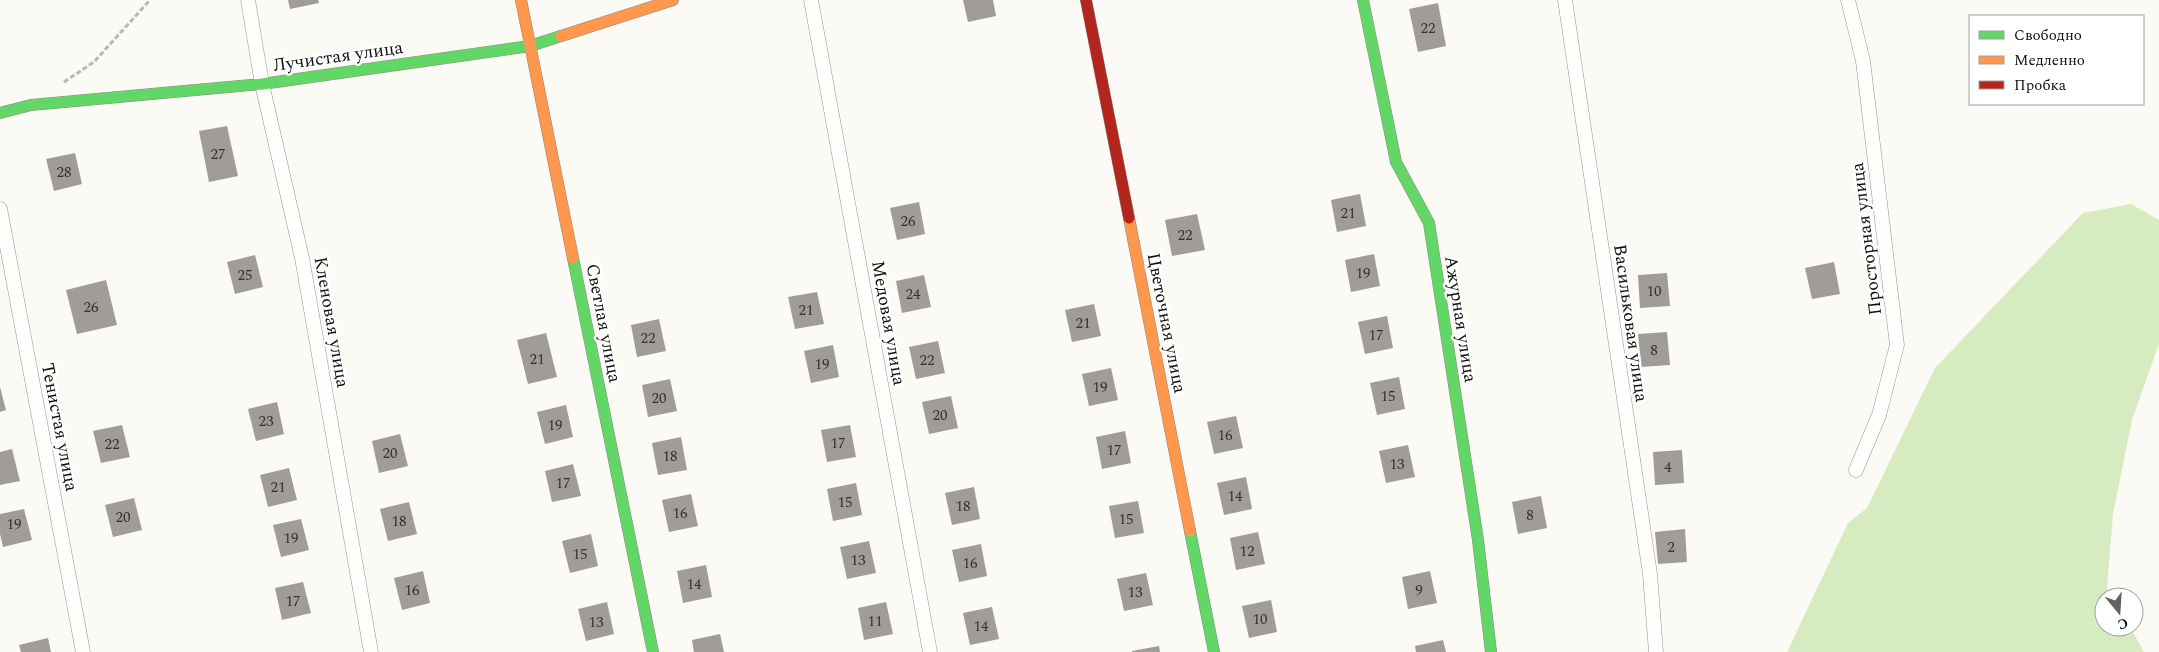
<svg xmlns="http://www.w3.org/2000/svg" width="2159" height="652" font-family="Spectral,serif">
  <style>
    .forest { fill: #d6ebbf }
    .building { fill: #9f9c99 }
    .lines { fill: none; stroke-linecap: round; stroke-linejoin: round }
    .street-casing { stroke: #959492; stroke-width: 15 }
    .fast-casing { stroke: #8c8b88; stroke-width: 12 }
    .slow-casing { stroke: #8c8b88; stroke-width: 12 }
    .jam-casing { stroke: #8c8b88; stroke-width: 12 }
    .path { stroke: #b8b8b7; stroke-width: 3; stroke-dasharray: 5 2.5; stroke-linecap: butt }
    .street { stroke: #fffefd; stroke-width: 14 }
    .fast { stroke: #63d668; stroke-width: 11 }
    .slow { stroke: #ff974d; stroke-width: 11 }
    .jam { stroke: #b3261e; stroke-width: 11 }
    .labels { text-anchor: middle; stroke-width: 5; stroke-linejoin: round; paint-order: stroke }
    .number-label { font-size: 15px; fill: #323231 }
    .street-label { font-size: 18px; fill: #0e0e0e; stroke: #fff }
  </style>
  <rect width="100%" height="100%" fill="#fcfaf4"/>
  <path class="forest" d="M2131,204L2159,220V344L2132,420L2113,514L2107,588L2112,597H2104V627H2130L2144,652H1787L1848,523L1867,508L1935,368L2083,213Z"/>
  <path class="building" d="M288,0H318L319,3L290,9Z
    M963,0H993L996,16L968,22Z
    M1438,3L1446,46L1418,52L1409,9Z
    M227,126L238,176L209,182L199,131Z
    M75,153L82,184L54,191L46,159Z
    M1360,194L1366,226L1337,232L1331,200Z
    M919,202L925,234L897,240L890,208Z
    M1197,214L1205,250L1172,256L1165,220Z
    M1374,254L1380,286L1351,292L1345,260Z
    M255,255L263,287L235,294L227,262Z
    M1834,262L1840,294L1812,299L1805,268Z
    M1667,273L1670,306L1640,308L1638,275Z
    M924,275L931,307L902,313L896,281Z
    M106,280L117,325L77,334L66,290Z
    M817,292L824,324L795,329L788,297Z
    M1094,304L1101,336L1072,342L1065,310Z
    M1387,316L1393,348L1365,354L1358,322Z
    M659,319L666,351L637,357L631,325Z
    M1667,332L1670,365L1641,367L1638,334Z
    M546,333L557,377L528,384L517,340Z
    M938,341L945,373L916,379L909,347Z
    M833,345L839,377L811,383L804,351Z
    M1111,368L1118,400L1089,406L1082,374Z
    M1399,377L1405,409L1377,415L1370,383Z
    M670,379L677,411L648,417L642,385Z
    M0,387L6,410L0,412Z
    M951,396L958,428L929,434L922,402Z
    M277,402L284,434L256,441L248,409Z
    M566,405L573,437L545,444L537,412Z
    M1236,416L1243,448L1214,454L1207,422Z
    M122,425L130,457L101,463L93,431Z
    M850,425L856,457L827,462L821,430Z
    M1125,431L1131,463L1102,469L1096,437Z
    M400,434L408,466L379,473L372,441Z
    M681,437L687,470L658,475L652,443Z
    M1408,445L1415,477L1386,483L1379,451Z
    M12,449L20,481L0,485V452Z
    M1682,450L1684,483L1655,485L1653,452Z
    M573,464L581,496L552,502L545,471Z
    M289,468L297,500L268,507L260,475Z
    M1246,477L1252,509L1224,515L1217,483Z
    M856,483L862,515L833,521L827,489Z
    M974,487L980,519L952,525L945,493Z
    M691,494L698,526L669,532L662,500Z
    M1541,496L1547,528L1518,534L1512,502Z
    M134,498L142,530L113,537L105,505Z
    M1138,501L1144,533L1115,538L1109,506Z
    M409,502L417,534L388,541L380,509Z
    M24,509L32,540L3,547L0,534V514Z
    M301,519L309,550L281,557L273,525Z
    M1685,529L1687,562L1658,564L1655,532Z
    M1258,532L1265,564L1236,570L1230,538Z
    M591,534L598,566L570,573L562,541Z
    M869,541L876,573L847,579L840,547Z
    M981,544L987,576L959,582L952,550Z
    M706,565L712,597L683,603L677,571Z
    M423,571L430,603L402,610L394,578Z
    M1430,571L1437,603L1408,609L1402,577Z
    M1146,573L1153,605L1124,611L1117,579Z
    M303,582L311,613L282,620L275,588Z
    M1271,600L1277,632L1249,638L1242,606Z
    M607,602L614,634L586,641L578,609Z
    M886,602L893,634L864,640L858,608Z
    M992,607L999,639L970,645L963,613Z
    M720,634L724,652H694L692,640Z
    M48,638L51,652H21L19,645Z
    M1443,640L1446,652H1416L1415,646Z
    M1159,646L1160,652H1132V651Z"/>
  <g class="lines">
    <defs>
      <path id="street" d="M248,0L262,84L302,258L371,652
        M811,0L930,652
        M1565,0L1650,574L1656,652
        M1848,0L1863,61L1897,345L1879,415L1856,470
        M0,209L83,652"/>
      <path id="fast" d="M1363,0L1396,162L1429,223L1478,540L1491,652
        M0,113L31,105L262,84L530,46L561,36
        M573,258L653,652
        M1190,531L1214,652"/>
      <path id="slow" d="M521,0L573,258
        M561,36L673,0
        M1129,218L1190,531"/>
      <path id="jam" d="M1086,0L1129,218"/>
    </defs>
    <use href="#street" class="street-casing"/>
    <use href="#fast" class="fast-casing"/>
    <use href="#slow" class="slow-casing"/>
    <use href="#jam" class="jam-casing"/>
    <path class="path" d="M64,82L94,62L150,0"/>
    <use href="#street" class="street"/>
    <use href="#fast" class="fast"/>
    <use href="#slow" class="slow"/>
    <use href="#jam" class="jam"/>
  </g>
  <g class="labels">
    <g class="number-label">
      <text x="1428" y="33">22</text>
      <text x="218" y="159">27</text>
      <text x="64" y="177">28</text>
      <text x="1348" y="218">21</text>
      <text x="908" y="226">26</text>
      <text x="1185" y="240">22</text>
      <text x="1363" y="278">19</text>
      <text x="245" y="280">25</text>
      <text x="1654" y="296">10</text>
      <text x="913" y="299">24</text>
      <text x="91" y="312">26</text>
      <text x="806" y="315">21</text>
      <text x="1083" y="328">21</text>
      <text x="1376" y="340">17</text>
      <text x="648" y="343">22</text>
      <text x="1654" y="355">8</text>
      <text x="537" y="364">21</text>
      <text x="927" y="365">22</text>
      <text x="822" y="369">19</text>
      <text x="1100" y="392">19</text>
      <text x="1388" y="401">15</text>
      <text x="659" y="403">20</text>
      <text x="940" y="420">20</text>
      <text x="266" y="426">23</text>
      <text x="555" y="430">19</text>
      <text x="1225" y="440">16</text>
      <text x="838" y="448">17</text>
      <text x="112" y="449">22</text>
      <text x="1114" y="455">17</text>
      <text x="390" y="458">20</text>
      <text x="670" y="461">18</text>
      <text x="1397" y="469">13</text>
      <text x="1668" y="472">4</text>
      <text x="563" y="488">17</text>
      <text x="278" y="492">21</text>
      <text x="1235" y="501">14</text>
      <text x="845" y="507">15</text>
      <text x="963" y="511">18</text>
      <text x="680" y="518">16</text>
      <text x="1530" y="520">8</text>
      <text x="123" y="522">20</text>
      <text x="1126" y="524">15</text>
      <text x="399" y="526">18</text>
      <text x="14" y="529">19</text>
      <text x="291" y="543">19</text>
      <text x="1671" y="552">2</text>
      <text x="1247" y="556">12</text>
      <text x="580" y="559">15</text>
      <text x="858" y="565">13</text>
      <text x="970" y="568">16</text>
      <text x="694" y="589">14</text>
      <text x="412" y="595">16</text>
      <text x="1419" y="595">9</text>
      <text x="1135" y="597">13</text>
      <text x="293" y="606">17</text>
      <text x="1260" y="624">10</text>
      <text x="875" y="626">11</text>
      <text x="596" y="627">13</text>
      <text x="981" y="631">14</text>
    </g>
    <g class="street-label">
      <text transform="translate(338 56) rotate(-8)" y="6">Лучистая улица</text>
      <text transform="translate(1866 239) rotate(-97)" y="6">Просторная улица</text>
      <text transform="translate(1461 319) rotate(81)" y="6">Ажурная улица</text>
      <text transform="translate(332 322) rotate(80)" y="6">Кленовая улица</text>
      <text transform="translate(604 323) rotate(79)" y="6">Светлая улица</text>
      <text transform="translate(889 323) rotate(80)" y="6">Медовая улица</text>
      <text transform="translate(1167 323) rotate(79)" y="6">Цветочная улица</text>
      <text transform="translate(1631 323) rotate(82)" y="6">Васильковая улица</text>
      <text transform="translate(60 427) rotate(79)" y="6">Тенистая улица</text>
    </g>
  </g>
  <rect x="1969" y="15" width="175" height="90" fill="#ffffff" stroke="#9f9f9f"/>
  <rect x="1979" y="31" width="25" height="8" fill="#63d668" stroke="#9f9f9f"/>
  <text x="2014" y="40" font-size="15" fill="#0e0e0e">Свободно</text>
  <rect x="1979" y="56" width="25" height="8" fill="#ff974d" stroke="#9f9f9f"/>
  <text x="2014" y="65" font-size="15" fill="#0e0e0e">Медленно</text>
  <rect x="1979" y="81" width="25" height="8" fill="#b3261e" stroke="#9f9f9f"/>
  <text x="2014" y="90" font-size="15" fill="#0e0e0e">Пробка</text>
  <g transform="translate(2119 612) rotate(162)"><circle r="24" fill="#ffffff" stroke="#9f9f9f"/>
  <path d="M0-4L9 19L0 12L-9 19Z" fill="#61615e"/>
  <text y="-8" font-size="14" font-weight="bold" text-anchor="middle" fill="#0e0e0e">С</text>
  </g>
</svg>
